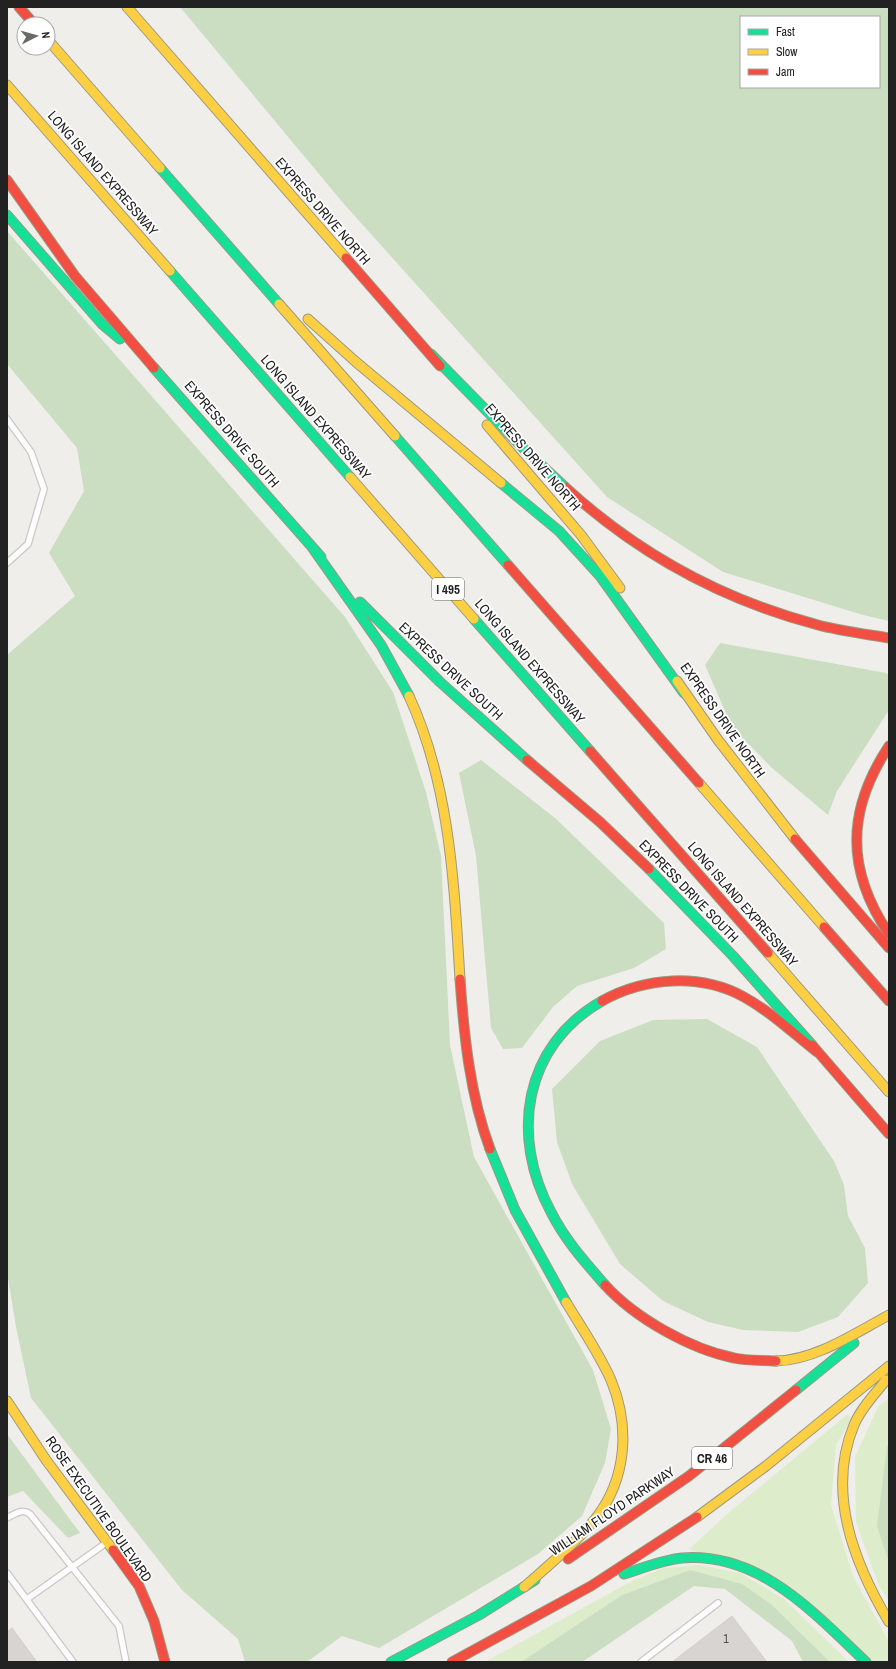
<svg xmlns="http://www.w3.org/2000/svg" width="896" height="1669" font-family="'Archivo Narrow',sans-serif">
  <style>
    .grass { fill: #ddeccb }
    .forest { fill: #cbdec1; fill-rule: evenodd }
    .building { fill: #d7d4d2; stroke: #d3d0cc }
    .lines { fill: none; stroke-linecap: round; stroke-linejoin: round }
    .lane-casing { stroke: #c9c8c7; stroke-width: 8 }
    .fast-casing { stroke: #999a82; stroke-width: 11 }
    .slow-casing { stroke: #999a82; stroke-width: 11 }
    .jam-casing { stroke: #999a82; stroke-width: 11 }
    .lane { stroke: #fdfcfc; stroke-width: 5.5 }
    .fast { stroke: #16e098; stroke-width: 9 }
    .slow { stroke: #ffcf43; stroke-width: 9 }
    .jam { stroke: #f24e42; stroke-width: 9 }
    .labels { text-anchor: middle; stroke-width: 3.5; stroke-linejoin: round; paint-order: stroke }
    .number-label { font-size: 12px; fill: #4f4e4e }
    .shield { fill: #fff; stroke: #646464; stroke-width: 1 }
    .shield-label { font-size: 13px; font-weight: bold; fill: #222 }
    .street-label { font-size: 14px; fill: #222; stroke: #fff }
  </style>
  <rect width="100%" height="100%" fill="#f0eeeb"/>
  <path class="grass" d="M889,1398V1601L879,1586L856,1522L855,1457L878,1407Z
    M848,1414L852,1418L836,1445L831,1505L853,1576L889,1642V1662H871L804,1599L689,1549L733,1509Z
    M699,1565L740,1573L784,1599L849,1662H830L772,1605L690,1570L622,1595L521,1662H485L632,1581L664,1568Z"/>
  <path class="forest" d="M180,7H889V621L863,615L723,572L607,497L344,204ZM741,17H879V87H741Z
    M7,231L345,617L393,692L426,792L441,856L450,1045L474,1157L593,1370L611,1429L605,1463L582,1516L538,1554L379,1648L342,1636L307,1662H245L238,1639L182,1590L31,1398L16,1327L7,1272V655L75,596L49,553L84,491L77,448L7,364Z
    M720,643L886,673L889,675V710L837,791L828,815L772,768L732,727L705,665Z
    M481,760L555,818L664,923L666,949L634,968L577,986L553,1007L522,1048L503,1049L491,1028L476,856L459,773Z
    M707,1019L757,1047L834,1161L844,1185L848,1216L865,1248L868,1283L838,1317L798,1332L743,1330L708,1322L663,1301L620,1264L572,1184L557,1142L552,1089L600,1041L653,1020Z
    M7,1434L80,1533L68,1538L23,1491L7,1497Z
    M889,1443V1563L877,1526L887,1447Z
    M690,1570L742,1584L772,1605L830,1662H803L792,1641L725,1589L694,1586L582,1662H521L622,1595Z"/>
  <path class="building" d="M732,1616L767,1662H672Z
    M12,1628L37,1662H7V1632Z"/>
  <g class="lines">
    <defs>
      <path id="lane" d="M7,419L31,452L44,489L28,544L7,563
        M7,1518C15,1514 22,1508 30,1514L119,1626L126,1662
        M7,1573L73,1662
        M27,1599L106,1543
        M641,1662L718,1603"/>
      <path id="fast" d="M160,168L279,304
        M7,215L102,324L120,339
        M170,271L350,477
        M431,354L523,448L565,487
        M154,368L321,557
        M395,436L508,565
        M501,483L559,531L600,576L684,693
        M312,547L381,645L409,696
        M360,602L440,682L527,760
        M474,619L590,751
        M649,869L733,956L812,1045
        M602,1001C523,1046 510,1136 551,1212C565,1240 585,1262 605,1285
        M490,1149L515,1210L566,1302
        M796,1390L854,1343
        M624,1574C643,1568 662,1560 682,1558C760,1552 814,1613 866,1662
        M391,1662L479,1615L535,1580"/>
      <path id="slow" d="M127,7L346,258
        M48,40L160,168
        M7,85L170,271
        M279,304L395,436
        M308,319L356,362L501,483
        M487,425L581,535L620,588
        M350,477L474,619
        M677,681L718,740L795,839
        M409,696C450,785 454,883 460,979
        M699,783L824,927
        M768,953L889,1092
        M776,1361C816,1360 855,1333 889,1315
        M886,1380C875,1394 861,1408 854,1425C826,1492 854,1563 889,1622
        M7,1401L46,1460L113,1550
        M697,1517L766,1466L889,1366
        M524,1587C549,1565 575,1544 596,1518C627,1478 630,1426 611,1380C599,1353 581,1327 566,1302"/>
      <path id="jam" d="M19,7L34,24
        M7,180L75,276L154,368
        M346,258L440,366
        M565,487C637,553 723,600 818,625C841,631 865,634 889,638
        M508,565L699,783
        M889,746C846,811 846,870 889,934
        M590,751L768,953
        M527,760L600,822L649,869
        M795,839L889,948
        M824,927L889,1001
        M460,979C464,1036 470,1095 490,1149
        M602,1001C645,977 700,973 744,997C771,1012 793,1033 817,1052
        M812,1045L889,1134
        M605,1285C635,1318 690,1349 734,1358C747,1361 762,1360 776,1361
        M113,1550L139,1586L154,1621L165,1662
        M568,1559L689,1476L796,1390
        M452,1662L591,1586L697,1517"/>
    </defs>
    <use href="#lane" class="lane-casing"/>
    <use href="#fast" class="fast-casing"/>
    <use href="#slow" class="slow-casing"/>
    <use href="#jam" class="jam-casing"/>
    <use href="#lane" class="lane"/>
    <use href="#fast" class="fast"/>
    <use href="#slow" class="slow"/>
    <use href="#jam" class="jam"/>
  </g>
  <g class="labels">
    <g class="number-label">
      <text x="726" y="1643">1</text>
    </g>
    <g class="shield">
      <rect x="432" y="578" width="32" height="22" rx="3"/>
      <rect x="692" y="1447" width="40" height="22" rx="3"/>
    </g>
    <g class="shield-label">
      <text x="448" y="594">I 495</text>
      <text x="712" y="1463">CR 46</text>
    </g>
    <g class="street-label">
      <text transform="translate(103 173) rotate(49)" y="5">LONG ISLAND EXPRESSWAY</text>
      <text transform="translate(323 211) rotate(49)" y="5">EXPRESS DRIVE NORTH</text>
      <text transform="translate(316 417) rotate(49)" y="5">LONG ISLAND EXPRESSWAY</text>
      <text transform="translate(232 434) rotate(49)" y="5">EXPRESS DRIVE SOUTH</text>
      <text transform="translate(533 457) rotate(49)" y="5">EXPRESS DRIVE NORTH</text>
      <text transform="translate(530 661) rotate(49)" y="5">LONG ISLAND EXPRESSWAY</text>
      <text transform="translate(451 671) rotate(43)" y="5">EXPRESS DRIVE SOUTH</text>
      <text transform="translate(723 720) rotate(55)" y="5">EXPRESS DRIVE NORTH</text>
      <text transform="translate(689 891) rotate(46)" y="5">EXPRESS DRIVE SOUTH</text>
      <text transform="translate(743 904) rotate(49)" y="5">LONG ISLAND EXPRESSWAY</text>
      <text transform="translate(99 1509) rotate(55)" y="5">ROSE EXECUTIVE BOULEVARD</text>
      <text transform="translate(612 1511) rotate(-34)" y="5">WILLIAM FLOYD PARKWAY</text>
    </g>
  </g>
  <rect width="896" height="1669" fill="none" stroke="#222222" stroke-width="16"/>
  <rect x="740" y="16" width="140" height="72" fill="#ffffff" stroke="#a7a7a7"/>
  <rect x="748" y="29" width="20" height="6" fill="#16e098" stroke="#a7a7a7"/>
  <text x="776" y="36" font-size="12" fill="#222222">Fast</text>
  <rect x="748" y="49" width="20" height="6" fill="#ffcf43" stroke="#a7a7a7"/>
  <text x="776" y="56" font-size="12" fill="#222222">Slow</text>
  <rect x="748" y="69" width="20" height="6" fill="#f24e42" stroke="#a7a7a7"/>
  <text x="776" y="76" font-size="12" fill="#222222">Jam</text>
  <g transform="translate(36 36) rotate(84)"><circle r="19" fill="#ffffff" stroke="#a7a7a7"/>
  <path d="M0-3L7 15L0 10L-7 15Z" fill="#6a6968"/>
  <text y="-6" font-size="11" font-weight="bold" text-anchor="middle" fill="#222222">N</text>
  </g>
</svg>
